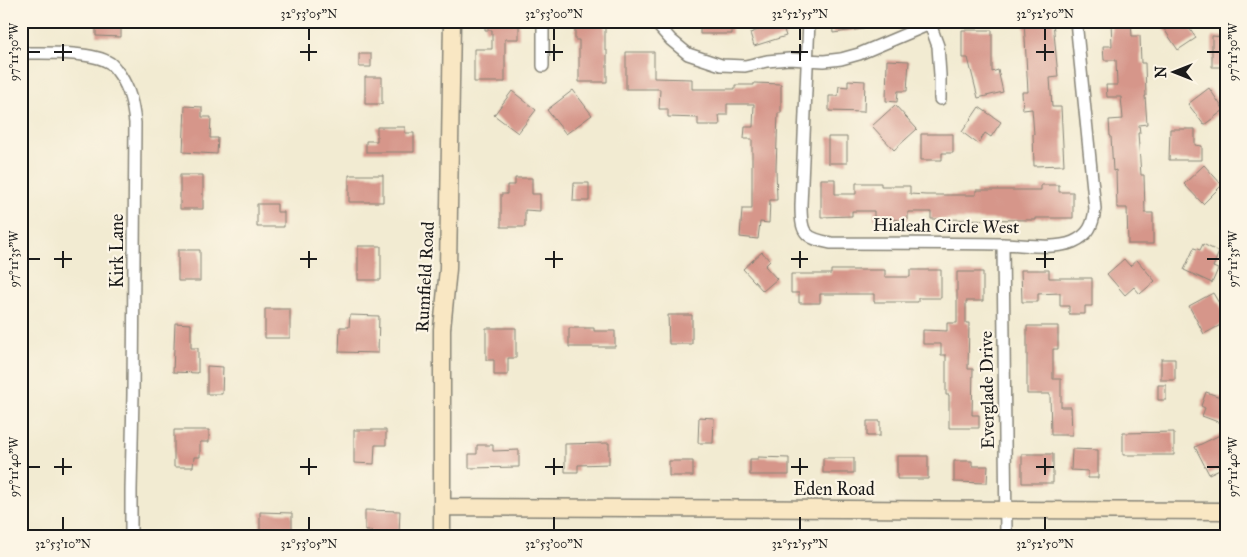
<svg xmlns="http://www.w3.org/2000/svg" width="1247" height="557" font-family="'IM FELL Great Primer',serif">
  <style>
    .building { fill: #d6968a }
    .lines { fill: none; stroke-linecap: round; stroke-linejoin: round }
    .street-casing { stroke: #878477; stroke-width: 14 }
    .secondary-casing { stroke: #878477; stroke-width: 19 }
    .street { stroke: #fff; stroke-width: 11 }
    .secondary { stroke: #f9e7c3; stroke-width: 16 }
    .ticks { fill: none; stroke: #1c1c1c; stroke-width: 2 }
    .labels { text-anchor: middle; stroke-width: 4.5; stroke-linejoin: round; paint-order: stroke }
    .street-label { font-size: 18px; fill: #1c1c1c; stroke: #fcf5e5 }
    .neatline { fill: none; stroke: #1c1c1c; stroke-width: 2 }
    .ticks-label { font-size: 12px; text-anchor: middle; fill: #1c1c1c }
  </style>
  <rect width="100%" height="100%" fill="#fcf5e5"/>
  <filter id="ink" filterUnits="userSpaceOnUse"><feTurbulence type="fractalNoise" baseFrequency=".02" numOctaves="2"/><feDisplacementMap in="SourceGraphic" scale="10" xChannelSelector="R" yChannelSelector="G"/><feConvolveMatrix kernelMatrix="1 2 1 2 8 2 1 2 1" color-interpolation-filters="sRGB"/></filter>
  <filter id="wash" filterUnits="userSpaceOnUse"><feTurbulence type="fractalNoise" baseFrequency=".0096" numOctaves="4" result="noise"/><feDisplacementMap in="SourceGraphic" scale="20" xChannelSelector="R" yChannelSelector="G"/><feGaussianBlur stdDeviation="1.12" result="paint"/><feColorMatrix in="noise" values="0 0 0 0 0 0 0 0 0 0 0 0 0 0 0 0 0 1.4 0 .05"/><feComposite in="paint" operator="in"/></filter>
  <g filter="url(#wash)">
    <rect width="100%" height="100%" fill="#f2ebd2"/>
    <g id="blocks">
      <path class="building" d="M96,21H121V37L96,36Z
        M485,21H519V39H505V82H474V49H492V30H485Z
        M575,21H605V50H607V82H579V40H575Z
        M700,21H732V34H700Z
        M762,21H781L786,36L754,46L750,33L764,28Z
        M832,21H862L863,29L833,33Z
        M1024,21H1053L1058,77L1050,78L1052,107H1061L1064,165L1034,166L1033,134H1034L1032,109L1023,110L1022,92H1028Z
        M1111,21H1131L1132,36H1140L1141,63H1145L1146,96H1145L1147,124L1139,125L1140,133H1138L1141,175H1144L1145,213H1153V244H1128L1127,208H1117L1116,170L1113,171L1111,136H1110L1109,120L1123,119L1121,97H1107L1106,85H1117L1116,60H1104L1103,46H1112Z
        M1169,21H1184L1196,38L1178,50L1162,26Z
        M962,30H992V72L998,70L1003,92L978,98L968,58H962Z
        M1212,36L1224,37V46H1226V67H1212Z
        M626,52H654V78L692,79V89H735V85H754V83L781,84V113H778L776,168L777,200H770L769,223L760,222L758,239L740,237L742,209H752V139H744L745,127H753L754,104H727V115H719L720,125H698V118L668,117V109H659L660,89H626Z
        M359,54H371V67H359Z
        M887,60L909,61L907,91H898L897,102L886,101Z
        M365,77H382V104H365Z
        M848,80L865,81L864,112L829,111V96H838L839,86L848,87Z
        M1209,88L1224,110L1204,125L1188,104Z
        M573,90L592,115L566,134L547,110Z
        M512,91L536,110L518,133L494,115Z
        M895,105L917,129L894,150L872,126Z
        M185,106L202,107V117H211L210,138H218L217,154L183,152Z
        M979,107L1001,122L991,137L985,133L978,144L962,132Z
        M377,127H405V133H414V152H366V141H377Z
        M1170,129H1195V145L1202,146V160H1169Z
        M921,134H953V153H942V160H921Z
        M828,137H847V163H828Z
        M1204,165L1222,185L1203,204L1184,184Z
        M180,175H203V209H180Z
        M349,175H383V202H349Z
        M515,178H532V194H540V211L525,210V227H501V194H507V185H515Z
        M821,179H835V194H856V183H881V186H910V194L926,195H976V190H1041V185H1059V192H1073V218H1036V220L931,219V212H908V220L874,219V211H852V216L821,217Z
        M574,183H589V201H573Z
        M257,204H277V212H284V227H257Z
        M1203,244L1219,252L1213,267L1218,269L1212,283L1184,270L1194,248L1200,250Z
        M358,246H381V280H358Z
        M178,250H200V281H178Z
        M762,252L770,261L765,266L777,279L763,291L743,269Z
        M1124,259L1130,266L1137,260L1155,281L1140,294L1134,287L1125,295L1107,274Z
        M831,270H885V277H910V270H941V298H918V302H874V294H820V303H799V293H791V274H831Z
        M1021,270H1049V278H1092V306H1085V314H1069V306H1060V293L1038,294V302H1022Z
        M957,272H983V301H966V323H969L968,369H973L972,415H979V428H949V395H946V355H941V344H923V330L947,331V323H957Z
        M1213,293L1226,315V322L1204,334L1189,306Z
        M265,309H290V338H265Z
        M350,315L379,316L378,353L339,352L340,327H349Z
        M668,315H692V344H669Z
        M175,323L191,324V348H198V373L173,372Z
        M1027,326H1058V349H1053V379H1061V407H1071L1072,435H1051L1050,394H1027Z
        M486,328H516V358H508V375H494V360H486Z
        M569,328H594V331H615V347H569Z
        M1161,359H1175V380H1161Z
        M207,366L223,367L222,394H207Z
        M1158,385H1166V400H1158Z
        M1206,392L1226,399V425L1202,416L1205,408L1201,406Z
        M699,417L714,418L713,443H698Z
        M867,421H880V436H867Z
        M174,430H209V442H200V457H194L193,467H174Z
        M354,430H386V445H375L374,464L354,463Z
        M1174,432V455H1123V433Z
        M1222,434L1226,441V446L1221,448L1226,458V466L1209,474L1195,447Z
        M609,443V464L578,465V472H565V444Z
        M477,445H493V451L519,450V467L469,468V454H477Z
        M1072,449L1098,450V478H1088V471L1071,470Z
        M1022,454H1053V483H1022Z
        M897,456H928V479H897Z
        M758,457L789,458V475H750V459H758Z
        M823,458H854V473H823Z
        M669,461H693V476H669Z
        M954,461H972V466H988L987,483L954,482Z
        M365,510L400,511L399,536H372V531H365Z
        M260,512L292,513V536H260Z"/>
    </g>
  </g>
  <g filter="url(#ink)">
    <use href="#blocks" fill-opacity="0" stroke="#878477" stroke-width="1"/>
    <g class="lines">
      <defs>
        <path id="street" d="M543,21V66
          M654,21L671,40L688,54L721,65L745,66L767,61L789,59L824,61L841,59L859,54L937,21
          M809,21L801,205C801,232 803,238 831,243C887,243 944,243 1000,244C1021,244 1054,250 1073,242C1089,235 1093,225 1095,209L1076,21
          M930,24L938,46L940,75V99
          M21,53C43,53 93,51 110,63C114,66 117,71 120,75C130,90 133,105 135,123L133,394L131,490V536
          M1003,244L1006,536"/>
        <path id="secondary" d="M442,507L1226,511
          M442,536V329L448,269L452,21"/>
      </defs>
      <use href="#street" class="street-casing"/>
      <use href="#secondary" class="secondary-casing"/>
      <use href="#street" class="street"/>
      <use href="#secondary" class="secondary"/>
    </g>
  </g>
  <path class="ticks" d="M309,28V40M554,28V40M800,28V40M1045,28V40M63,44V61M309,44V61M554,44V61M800,44V61M1045,44V61M28,52H40M54,52H72M300,52H317M545,52H563M791,52H808M1036,52H1054M1207,52H1220M63,251V268M309,251V268M554,251V268M800,251V268M1045,251V268M28,259H40M54,259H72M300,259H317M545,259H563M791,259H808M1036,259H1054M1207,259H1220M63,458V475M309,458V475M554,458V475M800,458V475M1045,458V475M28,467H40M54,467H72M300,467H317M545,467H563M791,467H808M1036,467H1054M1207,467H1220M63,517V530M309,517V530M554,517V530M800,517V530M1045,517V530"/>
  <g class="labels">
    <g class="street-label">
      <text transform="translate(946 226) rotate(1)" y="6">Hialeah Circle West</text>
      <text transform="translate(117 251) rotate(-90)" y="6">Kirk Lane</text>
      <text transform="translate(425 277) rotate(-87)" y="6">Rumfield Road</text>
      <text transform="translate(987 390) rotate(-91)" y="6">Everglade Drive</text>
      <text x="834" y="495">Eden Road</text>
    </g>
  </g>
  <rect width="1247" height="557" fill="none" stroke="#fcf5e5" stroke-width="55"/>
  <g transform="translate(1174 72) rotate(270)" stroke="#fcf5e5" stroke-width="4" paint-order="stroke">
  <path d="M0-4L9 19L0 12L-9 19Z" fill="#1c1c1c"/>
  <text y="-8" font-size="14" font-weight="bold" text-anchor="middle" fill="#1c1c1c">N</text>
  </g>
  <rect x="28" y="28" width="1192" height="502" class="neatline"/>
  <g class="ticks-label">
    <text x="309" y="18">32°53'05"N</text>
    <text x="554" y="18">32°53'00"N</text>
    <text x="800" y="18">32°52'55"N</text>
    <text x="1045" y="18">32°52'50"N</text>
    <text transform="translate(1233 52) rotate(-90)" y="4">97°11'30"W</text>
    <text transform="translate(14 52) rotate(-90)" y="4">97°11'30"W</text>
    <text transform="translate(1233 259) rotate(-90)" y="4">97°11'35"W</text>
    <text transform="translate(14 259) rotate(-90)" y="4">97°11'35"W</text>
    <text transform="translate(1233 467) rotate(-90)" y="4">97°11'40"W</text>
    <text transform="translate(14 467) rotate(-90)" y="4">97°11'40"W</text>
    <text x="63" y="548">32°53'10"N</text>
    <text x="309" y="548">32°53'05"N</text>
    <text x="554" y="548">32°53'00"N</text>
    <text x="800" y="548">32°52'55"N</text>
    <text x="1045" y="548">32°52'50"N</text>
  </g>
</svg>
